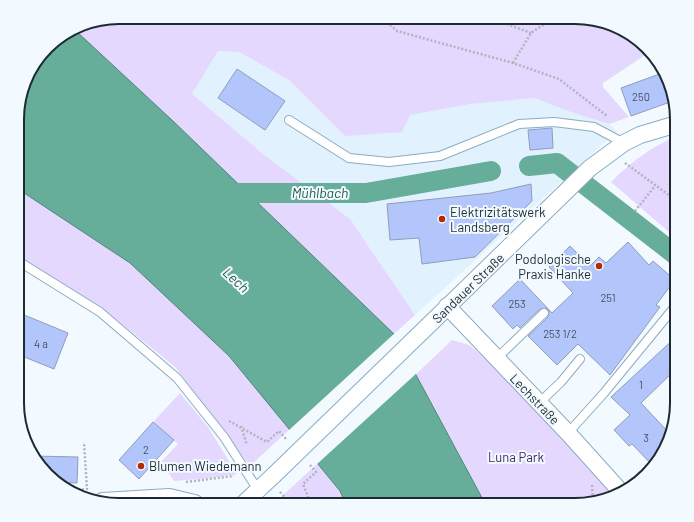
<svg xmlns="http://www.w3.org/2000/svg" width="694" height="522" font-family="Barlow,sans-serif">
  <style>
    .built { fill: #e1f1fd }
    .green { fill: #e4d8fe }
    .water { fill: #66ad9a; stroke: #50867b }
    .pier { fill: #f3faff }
    .lines { fill: none; stroke-linecap: round; stroke-linejoin: round }
    .canal { stroke: #66ad9a; stroke-width: 20 }
    .building { fill: #b2c6fb; stroke: #909cbb }
    .service-casing { stroke: #8bacc1; stroke-width: 10 }
    .minor-casing { stroke: #8bacc1; stroke-width: 18 }
    .tertiary-casing { stroke: #8bacc1; stroke-width: 22 }
    .path { stroke: #adb6bc; stroke-width: 2.5; stroke-dasharray: 2 2; stroke-linecap: butt }
    .service { stroke: #fff; stroke-width: 8 }
    .minor { stroke: #fff; stroke-width: 16 }
    .tertiary { stroke: #fff; stroke-width: 20 }
    .minor-bridge-casing { stroke: #8bacc1; stroke-width: 18; stroke-linecap: butt }
    .minor-bridge { stroke: #fff; stroke-width: 16 }
    .poi-dot { fill: #b42906; stroke: #f3faff; stroke-width: 1.5 }
    .labels { text-anchor: middle; stroke-width: 4; stroke-linejoin: round; paint-order: stroke }
    .number-label { font-size: 11px; fill: #425164 }
    .poi-label { font-size: 13px; fill: #1d2a32; stroke: #f3faff; text-anchor: start }
    .street-label { font-size: 13px; fill: #1d2a32; stroke: #f3faff }
    .park-label { font-size: 13px; fill: #3f2564; stroke: #f3faff }
    .water-label { font-size: 14px; font-style: italic; fill: #1f5a4c; stroke: #f3faff }
    .rim { fill: none; stroke: #1d2a32; stroke-width: 2 }
  </style>
  <rect width="100%" height="100%" fill="#f3faff"/>
  <path class="built" d="M218,51L239,52L289,80L345,136L410,115L471,104L534,98L571,112L609,124L617,131L415,315L350,219L263,154L192,94Z"/>
  <path class="green" d="M119,17H582C609,23 632,29 650,52L603,83V87L629,117L609,124L571,112L534,98L471,104L410,115L402,132L345,136L289,80L239,52L218,51L192,94L263,154L350,219L415,315L394,334L173,121L74,29L86,22Z
    M677,136V239L611,182C631,162 651,147 677,136Z
    M18,189L130,263L229,356L290,429L250,466L175,367L101,307L18,256Z
    M452,340L469,345L494,365L617,495L575,505H487L416,374Z
    M180,393L208,427L237,474L211,478L174,481L161,462L178,444L153,422Z
    M317,464L340,491L346,505H283L280,498Z"/>
  <path class="water" d="M74,29L173,121L394,334L486,505H346L340,491L229,356L130,263L18,189V105L31,68L52,42Z"/>
  <path class="pier" d="M396,332L418,372L316,465L288,431Z"/>
  <g class="lines">
    <path class="canal" d="M529,166L557,163L677,256
      M221,193H366L491,171"/>
  </g>
  <path class="building" d="M237,69L285,101L265,130L218,98Z
    M665,72L673,101L631,116L621,88Z
    M552,128L553,148L530,150L528,130Z
    M531,184L532,201L475,257L422,264L419,238L390,240L387,204L491,193Z
    M628,242L649,265L653,261L675,280L656,305L660,307L610,375L578,344L557,365L528,336L548,317L549,311L546,308L540,309L520,328L517,325L513,329L492,306L520,279L552,313L573,293L549,267L570,246L590,266L599,257L606,263Z
    M17,312L68,333L54,369L17,354Z
    M677,336V368L641,403L671,435L669,442L654,467L632,444L629,446L614,430L630,415L611,397Z
    M153,422L174,440L139,479L119,460Z
    M34,456L78,457L77,483L56,482L52,480Z"/>
  <g class="lines">
    <defs>
      <path id="service" d="M289,120L349,158L389,162L440,156L519,124L554,122L594,127L624,143
        M18,261L100,312L177,378L224,437L258,490
        M497,358L544,313
        M538,404L561,382L580,359
        M568,433L604,393L677,304"/>
      <path id="minor" d="M447,306L568,433L622,493
        M434,320L590,168L624,143L640,135L677,124
        M242,505L274,475"/>
      <path id="tertiary" d="M103,503L169,499L194,505"/>
    </defs>
    <use href="#service" class="service-casing"/>
    <use href="#minor" class="minor-casing"/>
    <use href="#tertiary" class="tertiary-casing"/>
    <path class="path" d="M381,17L397,31L513,63L559,79L607,116
      M488,17L531,33
      M513,63L531,33L555,17
      M625,163L677,201
      M635,211L655,186
      M229,421L267,442L279,431L286,439
      M241,426L247,445
      M310,465L316,472L303,484L311,505
      M186,482L234,476
      M592,485L593,501
      M280,492L292,505
      M75,494L74,490L87,489L84,442"/>
    <use href="#service" class="service"/>
    <use href="#minor" class="minor"/>
    <use href="#tertiary" class="tertiary"/>
    <defs>
      <path id="minor-bridge" d="M274,475L434,320"/>
    </defs>
    <use href="#minor-bridge" class="minor-bridge-casing"/>
    <use href="#minor-bridge" class="minor-bridge"/>
  </g>
  <g class="poi-dot">
    <circle cx="442" cy="219" r="4"/>
    <circle cx="599" cy="266" r="4"/>
    <circle cx="141" cy="466" r="4"/>
  </g>
  <g class="labels">
    <g class="number-label">
      <text x="641" y="101">250</text>
      <text x="608" y="302">251</text>
      <text x="517" y="308">253</text>
      <text x="560" y="338">253 1/2</text>
      <text x="41" y="348">4 a</text>
      <text x="641" y="389">1</text>
      <text x="646" y="442">3</text>
      <text x="146" y="454">2</text>
    </g>
    <g class="poi-label">
      <text x="450" y="217">Elektrizitätswerk<tspan x="450" dy="15">Landsberg</tspan></text>
      <text x="591" y="264" text-anchor="end">Podologische<tspan x="591" dy="15">Praxis Hanke</tspan></text>
      <text x="149" y="471">Blumen Wiedemann</text>
    </g>
    <g class="street-label">
      <text transform="translate(468 288) rotate(-44)" y="5">Sandauer Straße</text>
      <text transform="translate(535 399) rotate(46)" y="5">Lechstraße</text>
    </g>
    <g class="park-label">
      <text x="516" y="462">Luna Park</text>
    </g>
    <g class="water-label">
      <text x="320" y="198">Mühlbach</text>
      <text transform="translate(236 280) rotate(43)" y="5">Lech</text>
    </g>
  </g>
  <path d="M0 0H694V522H0ZM119 24H575A95 95 0 0 1 670 119V403A95 95 0 0 1 575 498H119A95 95 0 0 1 24 403V119A95 95 0 0 1 119 24Z" fill="#f3faff" fill-rule="evenodd"/>
  <path class="rim" d="M119 24H575A95 95 0 0 1 670 119V403A95 95 0 0 1 575 498H119A95 95 0 0 1 24 403V119A95 95 0 0 1 119 24Z"/>
</svg>
